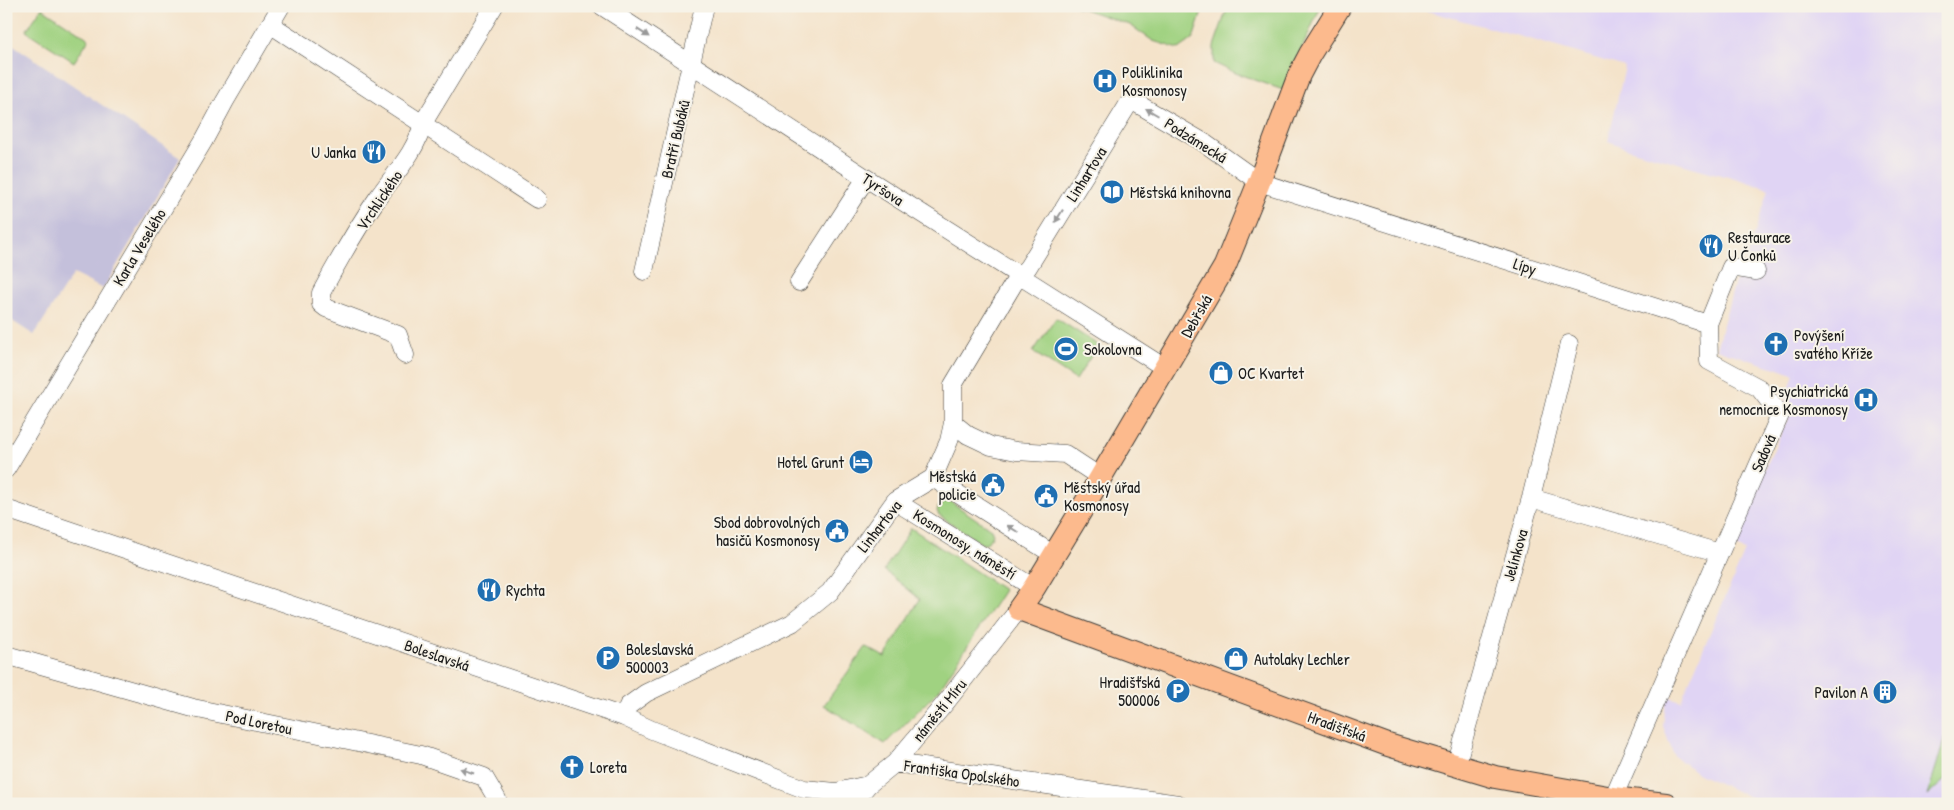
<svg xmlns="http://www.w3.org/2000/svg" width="1954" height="810" font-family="'Patrick Hand',sans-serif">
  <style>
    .built { fill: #e0d4f4 }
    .industrial { fill: #c4c0db }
    .green { fill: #a0d281; stroke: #5e774e }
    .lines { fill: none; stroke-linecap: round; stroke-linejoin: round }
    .minor-casing { stroke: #3c3a36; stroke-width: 19 }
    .major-casing { stroke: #3c3a36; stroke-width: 24 }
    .minor { stroke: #fff; stroke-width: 18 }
    .major { stroke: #fcba8d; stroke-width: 22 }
    .oneway { fill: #999 }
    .labels { text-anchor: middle; stroke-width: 4; stroke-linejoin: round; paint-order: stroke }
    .poi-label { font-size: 16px; fill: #1c1c1c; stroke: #f7f3e8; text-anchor: start }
    .street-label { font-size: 16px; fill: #1c1c1c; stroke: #f7f3e8 }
  </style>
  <rect width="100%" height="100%" fill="#f7f3e8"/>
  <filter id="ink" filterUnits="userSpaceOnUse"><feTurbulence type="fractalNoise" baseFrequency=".02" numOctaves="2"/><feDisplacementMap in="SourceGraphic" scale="10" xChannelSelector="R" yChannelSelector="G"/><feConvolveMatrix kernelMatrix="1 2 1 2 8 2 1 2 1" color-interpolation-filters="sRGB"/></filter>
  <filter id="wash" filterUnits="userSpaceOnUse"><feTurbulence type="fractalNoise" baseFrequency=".0096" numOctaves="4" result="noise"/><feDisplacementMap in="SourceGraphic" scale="20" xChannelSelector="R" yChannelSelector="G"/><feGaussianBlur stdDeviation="1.12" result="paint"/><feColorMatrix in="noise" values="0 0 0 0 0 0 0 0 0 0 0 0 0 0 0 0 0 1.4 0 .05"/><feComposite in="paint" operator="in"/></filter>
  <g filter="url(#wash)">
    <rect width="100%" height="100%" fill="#f4e3ca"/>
    <path class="built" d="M1409,6H1948V804H1765L1699,774L1674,756L1663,726L1667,696L1681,701L1745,551L1731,545L1791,411L1783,408L1794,374L1716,349L1735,282L1741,279L1750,281L1754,278L1758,264L1746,260L1769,189L1725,175L1724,176L1629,149L1608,141L1625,67L1530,39Z"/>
    <path class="industrial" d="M6,40L180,158L103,289L73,274L34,335L6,317Z"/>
    <path class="green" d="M1075,6H1204L1193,39L1179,49L1153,41L1130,25Z
      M1228,6H1321L1283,90L1233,72L1214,63V46Z
      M42,8L89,39L74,62L26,31Z
      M1056,318L1098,345L1076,380L1033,352Z
      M948,500L991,529L993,535L986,544H982L939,515L937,511L939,505Z
      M911,528L1004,590L939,690L885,744L824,705L866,647L885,657L920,599L884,570Z
      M1948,728V777L1927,796Z"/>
  </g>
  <g filter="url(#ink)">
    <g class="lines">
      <defs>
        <path id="minor" d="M602,6L866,178L1165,368
          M270,24L537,199
          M644,271L704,6
          M799,282L866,178
          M405,355L398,335L326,308L321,304V293C337,263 357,228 377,199C393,175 416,153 423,123L494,6
          M953,423L968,435L991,446L1016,451L1065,454L1100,477
          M6,469L204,140L225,101L281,6
          M933,478L1054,555
          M1531,498L1720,553
          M895,501L1034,588
          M6,509L624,717L652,730L804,789L836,792L868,785
          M6,655L193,708L421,755L484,777L497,799L495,804
          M624,717L628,706L646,693L792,623L830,592L895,501L933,478L949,441L953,423V385L1014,283L1028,267L1131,100L1203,142L1259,182L1708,324
          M895,763L1178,804
          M1456,766L1531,498L1569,344
          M1613,798L1780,415L1759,388L1709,361L1708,324L1731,267L1756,271
          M852,804L868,785L895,763L947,701L1019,609"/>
        <path id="major" d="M1340,6L1310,54L1299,75L1259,182L1225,266L1079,514L1034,588L1019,609L1388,745L1495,777L1613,798L1666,804"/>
      </defs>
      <use href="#minor" class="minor-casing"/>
      <use href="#major" class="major-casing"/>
      <use href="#minor" class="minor"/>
      <use href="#major" class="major"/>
    </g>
    <defs><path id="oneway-solid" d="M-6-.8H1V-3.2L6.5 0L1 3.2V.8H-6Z" transform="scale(1.25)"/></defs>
    <g class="oneway">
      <use href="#oneway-solid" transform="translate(643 33) rotate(33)"/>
      <use href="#oneway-solid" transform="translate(1152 112) rotate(-150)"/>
      <use href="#oneway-solid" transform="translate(1059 216) rotate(122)"/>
      <use href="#oneway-solid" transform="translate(1013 529) rotate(-148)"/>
      <use href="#oneway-solid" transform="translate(467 771) rotate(-161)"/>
    </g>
  </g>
  <defs>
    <symbol id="hospital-disc" viewBox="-11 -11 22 22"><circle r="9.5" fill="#1f6fb2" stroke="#f7f3e8"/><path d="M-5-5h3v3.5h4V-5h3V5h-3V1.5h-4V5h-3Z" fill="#fff"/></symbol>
    <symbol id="restaurant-disc" viewBox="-11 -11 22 22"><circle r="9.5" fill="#1f6fb2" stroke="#f7f3e8"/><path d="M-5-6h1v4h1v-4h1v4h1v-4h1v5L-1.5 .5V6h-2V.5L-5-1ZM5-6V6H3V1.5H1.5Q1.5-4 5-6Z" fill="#fff"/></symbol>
    <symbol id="library-disc" viewBox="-11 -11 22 22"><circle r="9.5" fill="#1f6fb2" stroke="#f7f3e8"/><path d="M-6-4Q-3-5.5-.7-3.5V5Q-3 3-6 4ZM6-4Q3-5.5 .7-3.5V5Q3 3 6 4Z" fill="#fff"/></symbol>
    <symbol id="church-disc" viewBox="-11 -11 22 22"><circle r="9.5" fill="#1f6fb2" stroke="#f7f3e8"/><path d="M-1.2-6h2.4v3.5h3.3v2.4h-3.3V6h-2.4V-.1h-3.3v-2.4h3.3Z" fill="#fff"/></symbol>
    <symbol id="stadium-disc" viewBox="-11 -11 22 22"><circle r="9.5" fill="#1f6fb2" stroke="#f7f3e8"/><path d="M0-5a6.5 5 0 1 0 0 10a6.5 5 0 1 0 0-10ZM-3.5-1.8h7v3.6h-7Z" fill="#fff"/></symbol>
    <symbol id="shop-disc" viewBox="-11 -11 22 22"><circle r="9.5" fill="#1f6fb2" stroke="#f7f3e8"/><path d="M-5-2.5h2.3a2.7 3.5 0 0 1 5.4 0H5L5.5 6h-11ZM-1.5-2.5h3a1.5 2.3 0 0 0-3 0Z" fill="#fff"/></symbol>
    <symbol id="hotel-disc" viewBox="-11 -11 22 22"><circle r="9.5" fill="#1f6fb2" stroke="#f7f3e8"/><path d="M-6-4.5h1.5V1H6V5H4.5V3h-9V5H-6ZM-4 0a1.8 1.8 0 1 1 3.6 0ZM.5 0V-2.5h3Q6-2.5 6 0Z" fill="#fff"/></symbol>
    <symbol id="civic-disc" viewBox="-11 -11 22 22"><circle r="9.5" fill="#1f6fb2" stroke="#f7f3e8"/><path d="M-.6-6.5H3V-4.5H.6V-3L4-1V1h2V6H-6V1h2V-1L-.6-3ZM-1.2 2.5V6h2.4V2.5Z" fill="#fff"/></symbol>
    <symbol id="parking-disc" viewBox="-11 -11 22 22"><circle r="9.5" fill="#1f6fb2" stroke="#f7f3e8"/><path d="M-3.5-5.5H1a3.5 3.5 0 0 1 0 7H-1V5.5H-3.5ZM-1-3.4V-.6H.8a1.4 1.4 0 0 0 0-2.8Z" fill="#fff"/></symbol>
    <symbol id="building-disc" viewBox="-11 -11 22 22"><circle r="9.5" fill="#1f6fb2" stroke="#f7f3e8"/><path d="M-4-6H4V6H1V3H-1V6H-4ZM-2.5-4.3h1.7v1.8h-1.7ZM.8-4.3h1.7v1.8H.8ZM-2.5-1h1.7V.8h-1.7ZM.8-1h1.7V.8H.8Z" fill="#fff"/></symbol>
  </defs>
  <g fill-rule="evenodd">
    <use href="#hospital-disc" x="1091" y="67" width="28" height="28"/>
    <use href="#restaurant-disc" x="360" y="138" width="28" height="28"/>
    <use href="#library-disc" x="1098" y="178" width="28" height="28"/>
    <use href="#restaurant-disc" x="1697" y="232" width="28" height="28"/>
    <use href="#church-disc" x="1762" y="330" width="28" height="28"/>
    <use href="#stadium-disc" x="1052" y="335" width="28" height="28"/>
    <use href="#shop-disc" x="1207" y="359" width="28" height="28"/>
    <use href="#hospital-disc" x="1852" y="386" width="28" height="28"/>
    <use href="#hotel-disc" x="847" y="448" width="28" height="28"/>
    <use href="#civic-disc" x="979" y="471" width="28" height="28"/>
    <use href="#civic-disc" x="1032" y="482" width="28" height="28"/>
    <use href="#civic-disc" x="823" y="517" width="28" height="28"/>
    <use href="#restaurant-disc" x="475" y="576" width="28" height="28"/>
    <use href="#parking-disc" x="594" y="644" width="28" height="28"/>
    <use href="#shop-disc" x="1222" y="645" width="28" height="28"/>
    <use href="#parking-disc" x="1164" y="677" width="28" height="28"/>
    <use href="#building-disc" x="1871" y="678" width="28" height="28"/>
    <use href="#church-disc" x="558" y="753" width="28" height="28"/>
  </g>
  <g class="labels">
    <g class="poi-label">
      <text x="1122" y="78">Poliklinika<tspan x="1122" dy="18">Kosmonosy</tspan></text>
      <text x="356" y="158" text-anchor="end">U Janka</text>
      <text x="1130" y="198">Městská knihovna</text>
      <text x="1728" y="243">Restaurace<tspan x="1728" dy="18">U Čonků</tspan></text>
      <text x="1794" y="341">Povýšení<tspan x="1794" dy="18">svatého Kříže</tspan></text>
      <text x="1084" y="355">Sokolovna</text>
      <text x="1238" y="379">OC Kvartet</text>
      <text x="1848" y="397" text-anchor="end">Psychiatrická<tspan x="1848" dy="18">nemocnice Kosmonosy</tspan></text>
      <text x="844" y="468" text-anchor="end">Hotel Grunt</text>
      <text x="976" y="482" text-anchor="end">Městská<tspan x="976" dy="18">policie</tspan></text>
      <text x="1064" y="493">Městský úřad<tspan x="1064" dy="18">Kosmonosy</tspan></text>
      <text x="820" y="528" text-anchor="end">Sbod dobrovolných<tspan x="820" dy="18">hasičů Kosmonosy</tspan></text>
      <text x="506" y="596">Rychta</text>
      <text x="626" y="655">Boleslavská<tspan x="626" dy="18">500003</tspan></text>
      <text x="1254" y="665">Autolaky Lechler</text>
      <text x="1160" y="688" text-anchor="end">Hradišťská<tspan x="1160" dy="18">500006</tspan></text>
      <text x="1868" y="698" text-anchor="end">Pavilon A</text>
      <text x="590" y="773">Loreta</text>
    </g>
    <g class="street-label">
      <text transform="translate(675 139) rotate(-77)" y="6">Bratří Bubáků</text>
      <text transform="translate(1196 140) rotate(32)" y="6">Podzámecká</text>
      <text transform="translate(1086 174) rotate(-58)" y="6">Linhartova</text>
      <text transform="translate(883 189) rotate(33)" y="6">Tyršova</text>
      <text transform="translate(379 200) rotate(-56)" y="6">Vrchlického</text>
      <text transform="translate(139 247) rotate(-59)" y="6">Karla Veselého</text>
      <text transform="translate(1525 266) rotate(18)" y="6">Lípy</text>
      <text transform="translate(1196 316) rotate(-60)" y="6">Debřská</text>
      <text transform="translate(1763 453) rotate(-67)" y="6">Sadová</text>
      <text transform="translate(879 526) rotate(-52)" y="6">Linhartova</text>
      <text transform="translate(965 544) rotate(32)" y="6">Kosmonosy, náměstí</text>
      <text transform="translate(1515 555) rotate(-74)" y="6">Jelínkova</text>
      <text transform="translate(437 655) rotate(19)" y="6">Boleslavská</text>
      <text transform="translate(939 710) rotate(-51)" y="6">náměstí Míru</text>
      <text transform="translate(259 722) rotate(12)" y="6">Pod Loretou</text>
      <text transform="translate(1337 726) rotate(20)" y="6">Hradišťská</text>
      <text transform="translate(962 773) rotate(8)" y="6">Františka Opolského</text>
    </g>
  </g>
  <rect width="1954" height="810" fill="none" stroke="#f7f3e8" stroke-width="25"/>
</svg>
